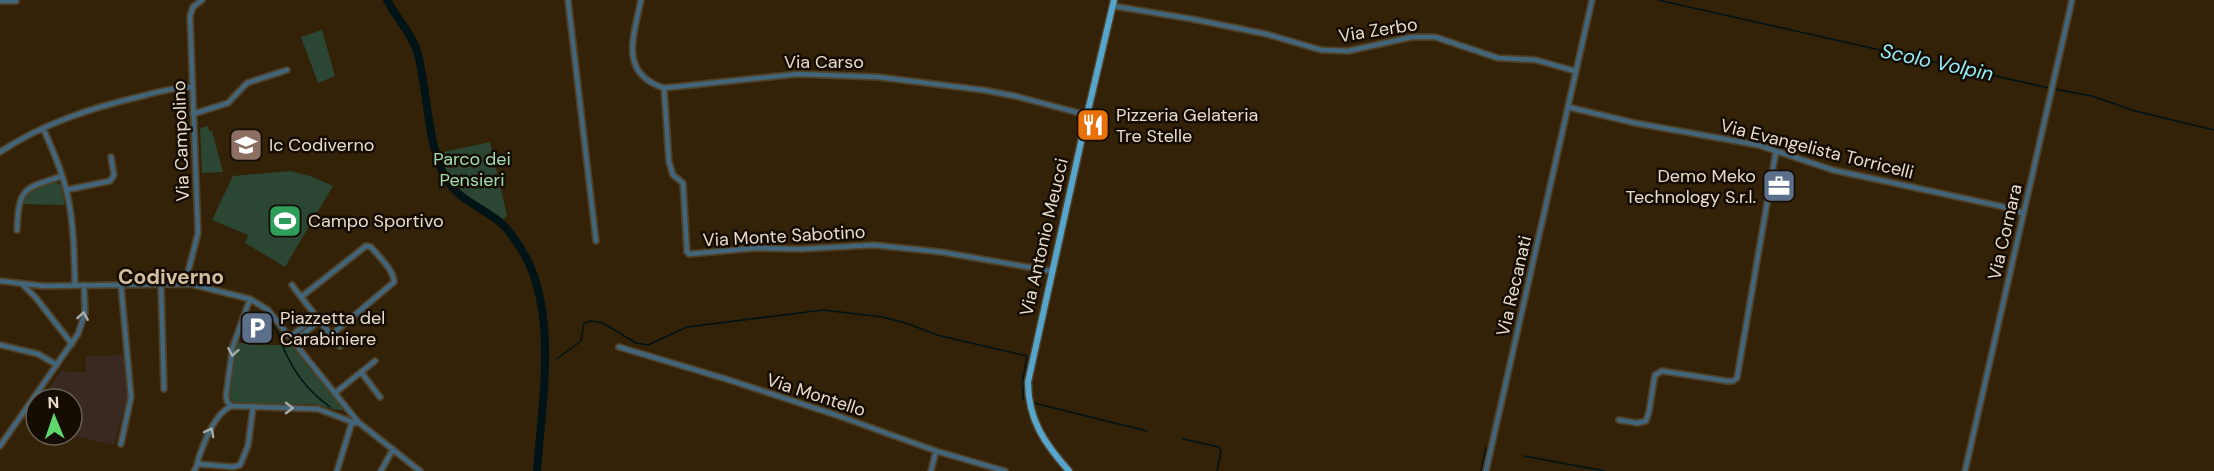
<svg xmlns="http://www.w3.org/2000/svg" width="2214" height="471" font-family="'DM Sans',sans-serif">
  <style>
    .industrial { fill: #3a2920 }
    .green { fill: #2b4633 }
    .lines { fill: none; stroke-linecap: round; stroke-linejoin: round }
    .stream { stroke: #001316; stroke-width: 1.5 }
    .river { stroke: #001316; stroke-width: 8 }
    .minor-casing { stroke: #504027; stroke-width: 8 }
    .major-casing { stroke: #504027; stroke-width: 9 }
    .minor { stroke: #426579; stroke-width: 4.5 }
    .major { stroke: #56a5cd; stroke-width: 6 }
    .oneway { stroke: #a5acab }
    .labels { text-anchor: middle; stroke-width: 5; stroke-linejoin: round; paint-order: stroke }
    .street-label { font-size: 18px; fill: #e7dccc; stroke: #150d04 }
    .poi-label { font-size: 18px; fill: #e7dccc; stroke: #150d04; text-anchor: start }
    .park-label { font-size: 18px; fill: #a2ddb2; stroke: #150d04 }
    .water-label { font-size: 20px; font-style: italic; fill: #96ecf9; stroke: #150d04 }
    .quarter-label { font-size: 21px; font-weight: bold; fill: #d2bd9e; stroke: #150d04 }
  </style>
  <rect width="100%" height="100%" fill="#332207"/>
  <path class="industrial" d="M124,355L128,397L114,445L72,435V399H41L62,370L68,372H86V356Z"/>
  <path class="green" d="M322,30L335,76L318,83L301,37Z
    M208,126L209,131H212L223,172L202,173L200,128Z
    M490,142L507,215L502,221L466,198L448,178L439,153Z
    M290,171L310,176L333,186L285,267L245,243L248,235L212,220L233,176Z
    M54,181L61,185L65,205L21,204L22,198L32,189Z
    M237,342L252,345H294L346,410C333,411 323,405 310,404C285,403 257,409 234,403L229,395Z"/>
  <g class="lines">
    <path class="stream" d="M1658,0L2049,88
      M2054,89L2092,96L2135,111L2214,130
      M270,318L279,336
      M283,347C294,373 308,391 330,407
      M557,359L581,341L584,323L591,321L603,323L636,343L648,345L687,327L823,310L883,317L909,324L937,335L1027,356L1023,379V399
      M545,361H547
      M1034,403L1147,431
      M1183,439L1219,447L1221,452L1217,471
      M1524,456L1605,471
      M1481,471L1486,448H1488"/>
    <path class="river" d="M387,0C396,18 411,32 417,51C428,88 427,150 447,180C459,200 483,208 500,222C506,227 511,234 515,240C561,300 542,400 537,471"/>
    <defs>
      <path id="minor" d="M568,0L596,241
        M641,0C634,36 618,73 664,88L798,74L878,77L983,90L1015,96L1087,115
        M0,1H16
        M1113,6L1192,19L1266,34L1321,50L1348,51L1412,37H1435L1498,58L1536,60L1575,71
        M664,88L669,162L673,175L683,183L687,252L689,254L756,248L800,249L874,245L941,252L1051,271
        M1568,107L1635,123L1758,145L1833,170L2000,206L2023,213
        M193,114L228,103L247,83L287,70
        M43,128C52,148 61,168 66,189C74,220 74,253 75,285
        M0,152C44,123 91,108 142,96C158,92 175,87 192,87
        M66,190L110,181L114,175L111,157
        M17,230C19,187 23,189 62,176
        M366,246L371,247C378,256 394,270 394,282L331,335L301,297Z
        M0,281L44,286L190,284L250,299L268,310L358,422L420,471
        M22,284L36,298L72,344
        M185,284L198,233L190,16L193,7L202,0
        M161,285L164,389
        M292,285L301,297
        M331,335L340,346
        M290,337L316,316
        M294,342L319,321
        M0,345L38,354L57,365
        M619,347L726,379L836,415L936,451L1005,471
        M361,372L380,397
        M335,393L375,361
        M231,406L318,409L355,423L358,422
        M231,406L227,401L226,395L233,346L250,299
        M1619,420L1637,423L1646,421L1649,412L1654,380L1655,375L1662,371L1727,381H1733L1737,378L1776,151
        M121,444L131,397L121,285
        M0,446L78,334L85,313L84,285
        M199,464L233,467L240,465L248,446L253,408
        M194,471C199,464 197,461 200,454C206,438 215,414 231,406
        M337,471L352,422
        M381,471L393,449
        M931,471L936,451
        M1486,471L1592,0
        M1965,471L2072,0"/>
      <path id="major" d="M1069,471C1045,444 1028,420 1028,382L1087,115L1114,0"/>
    </defs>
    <use href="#minor" class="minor-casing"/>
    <use href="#major" class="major-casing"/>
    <use href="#minor" class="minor"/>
    <use href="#major" class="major"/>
  </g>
  <defs><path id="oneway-chevron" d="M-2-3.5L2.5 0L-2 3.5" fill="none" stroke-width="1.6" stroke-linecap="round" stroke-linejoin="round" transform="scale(1.5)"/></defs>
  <g class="oneway">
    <use href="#oneway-chevron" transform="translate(83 316) rotate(-81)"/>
    <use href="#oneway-chevron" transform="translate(233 352) rotate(100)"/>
    <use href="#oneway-chevron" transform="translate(289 408)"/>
    <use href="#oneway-chevron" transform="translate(210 432) rotate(-62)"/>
  </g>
  <defs>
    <symbol id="restaurant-square" viewBox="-11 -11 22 22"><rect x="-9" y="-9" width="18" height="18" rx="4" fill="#e8710a" stroke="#150d04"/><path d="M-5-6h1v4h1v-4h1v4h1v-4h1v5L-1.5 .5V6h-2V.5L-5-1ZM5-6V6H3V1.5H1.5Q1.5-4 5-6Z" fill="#fff"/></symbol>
    <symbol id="school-square" viewBox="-11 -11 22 22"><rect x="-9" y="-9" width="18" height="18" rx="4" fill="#8d6e63" stroke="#150d04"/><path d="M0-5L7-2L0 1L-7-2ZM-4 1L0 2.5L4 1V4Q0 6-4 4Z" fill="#fff"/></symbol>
    <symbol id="office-square" viewBox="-11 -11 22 22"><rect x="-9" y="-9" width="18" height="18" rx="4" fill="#5c6f8a" stroke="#150d04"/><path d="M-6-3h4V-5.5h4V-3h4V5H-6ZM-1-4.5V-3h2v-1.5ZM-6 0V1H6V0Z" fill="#fff"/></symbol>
    <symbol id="stadium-square" viewBox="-11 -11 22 22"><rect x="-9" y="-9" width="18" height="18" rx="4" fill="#2e9e5b" stroke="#150d04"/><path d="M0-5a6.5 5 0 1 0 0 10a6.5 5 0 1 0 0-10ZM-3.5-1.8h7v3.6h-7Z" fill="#fff"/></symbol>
    <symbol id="parking-square" viewBox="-11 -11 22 22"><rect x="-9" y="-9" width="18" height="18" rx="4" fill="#5c6f8a" stroke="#150d04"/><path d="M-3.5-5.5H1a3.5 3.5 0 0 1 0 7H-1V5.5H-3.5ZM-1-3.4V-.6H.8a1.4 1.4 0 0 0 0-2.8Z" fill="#fff"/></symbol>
  </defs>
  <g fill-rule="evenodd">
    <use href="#restaurant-square" x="1074" y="106" width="38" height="38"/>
    <use href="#school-square" x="227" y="126" width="38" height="38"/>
    <use href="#office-square" x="1760" y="167" width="38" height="38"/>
    <use href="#stadium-square" x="266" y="202" width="38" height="38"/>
    <use href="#parking-square" x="238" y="309" width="38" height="38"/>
  </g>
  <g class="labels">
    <g class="street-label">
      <text transform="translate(1378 30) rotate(-9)" y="6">Via Zerbo</text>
      <text x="824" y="68">Via Carso</text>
      <text transform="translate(181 141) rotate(-92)" y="6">Via Campolino</text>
      <text transform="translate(1817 149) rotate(14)" y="6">Via Evangelista Torricelli</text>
      <text transform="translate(2005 232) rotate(-77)" y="6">Via Cornara</text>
      <text transform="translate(784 236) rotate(-3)" y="6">Via Monte Sabotino</text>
      <text transform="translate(1044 237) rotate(-77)" y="6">Via Antonio Meucci</text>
      <text transform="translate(1514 286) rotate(-77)" y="6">Via Recanati</text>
      <text transform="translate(816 395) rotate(18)" y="6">Via Montello</text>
    </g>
    <g class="poi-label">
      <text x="1116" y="121">Pizzeria Gelateria<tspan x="1116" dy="21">Tre Stelle</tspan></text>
      <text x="269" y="151">Ic Codiverno</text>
      <text x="1756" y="182" text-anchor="end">Demo Meko<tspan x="1756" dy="21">Technology S.r.l.</tspan></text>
      <text x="308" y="227">Campo Sportivo</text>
      <text x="280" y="324">Piazzetta del<tspan x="280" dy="21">Carabiniere</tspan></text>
    </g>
    <g class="park-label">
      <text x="472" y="165">Parco dei<tspan x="472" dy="21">Pensieri</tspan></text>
    </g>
    <g class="water-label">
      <text transform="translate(1937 62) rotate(12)" y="7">Scolo Volpin</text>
    </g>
    <g class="quarter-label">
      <text x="171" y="284">Codiverno</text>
    </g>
  </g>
  <g transform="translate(54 417) rotate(358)"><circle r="28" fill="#150d04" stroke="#696054" stroke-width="1.5"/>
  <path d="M0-4.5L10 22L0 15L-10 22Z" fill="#5fd56b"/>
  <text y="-9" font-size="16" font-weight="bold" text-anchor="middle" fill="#e7dccc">N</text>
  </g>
</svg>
